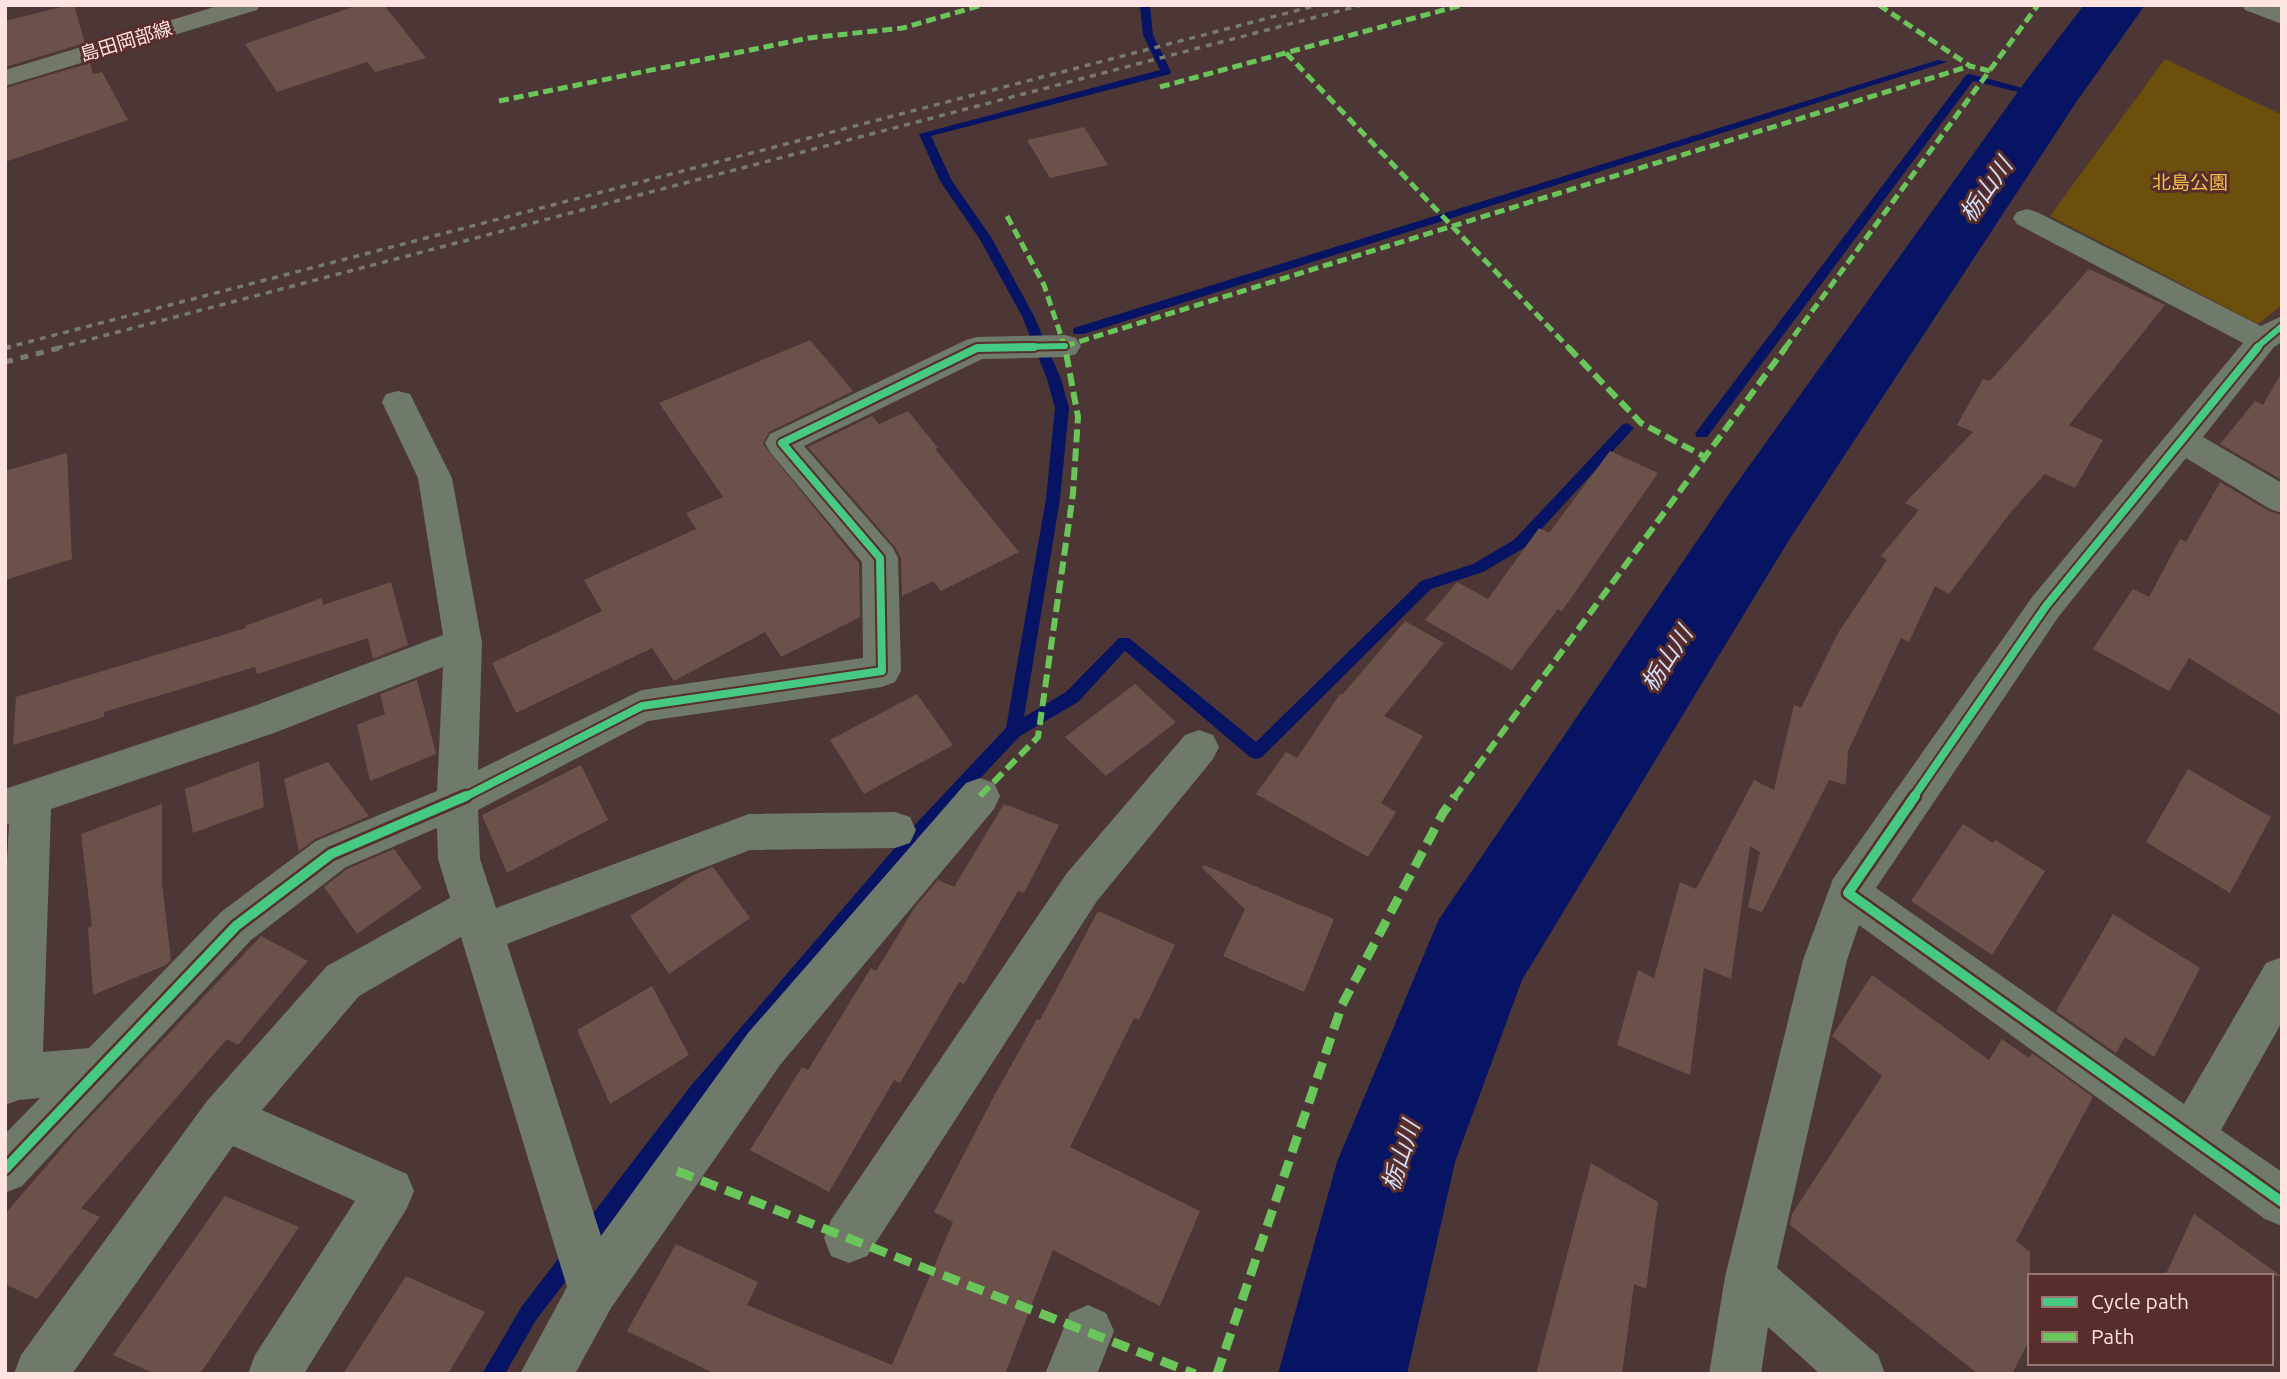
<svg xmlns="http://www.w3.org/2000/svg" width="2287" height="1379" font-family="Ubuntu,'Noto Sans JP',sans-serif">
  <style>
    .green { fill: #6c4f0a }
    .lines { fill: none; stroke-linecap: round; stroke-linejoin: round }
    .stream { fill: #071363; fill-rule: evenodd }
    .river { fill: #071363; fill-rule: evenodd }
    .building { fill: #6b514a }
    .minor { fill: #6f7a6b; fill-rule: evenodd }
    .major { fill: #727969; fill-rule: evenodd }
    .rail-far1 { stroke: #787a70; stroke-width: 3.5; stroke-dasharray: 6 6; stroke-linecap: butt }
    .rail { stroke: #787a70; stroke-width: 5; stroke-dasharray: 8 8; stroke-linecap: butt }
    .quiet-far2 { stroke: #6ac65a; stroke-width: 5; stroke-dasharray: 10 5; stroke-linecap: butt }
    .quiet-far1 { stroke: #6ac65a; stroke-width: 6; stroke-dasharray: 13 6; stroke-linecap: butt }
    .quiet { stroke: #6ac65a; stroke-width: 9; stroke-dasharray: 17 9; stroke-linecap: butt }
    .cycleway-far2-casing { stroke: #572e2c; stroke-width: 10 }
    .cycleway-far1-casing { stroke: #572e2c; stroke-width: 12 }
    .cycleway-casing { stroke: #572e2c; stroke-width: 15 }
    .cycleway-far2 { stroke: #46c982; stroke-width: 6 }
    .cycleway-far1 { stroke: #46c982; stroke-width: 8 }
    .cycleway { stroke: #46c982; stroke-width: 10 }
    .labels { text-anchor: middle; stroke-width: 6; stroke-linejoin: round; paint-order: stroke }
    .far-street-label { font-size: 19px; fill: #ffe3e1; stroke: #572e2c }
    .far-park-label { font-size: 19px; fill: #f3be4a; stroke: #572e2c }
    .water-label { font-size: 24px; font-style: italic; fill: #d1def6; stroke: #572e2c }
  </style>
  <rect width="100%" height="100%" fill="#4d3736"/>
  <path class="green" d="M2165,59L2282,115V305L2258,324L2050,216Z"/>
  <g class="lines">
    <path class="stream" d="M1140,5H1150L1153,35L1171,72L1170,74L931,136L952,181L991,237L1034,316L1061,379L1069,408L1060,499L1024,717L1066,692L1119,638H1129L1256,742L1421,581L1473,564L1514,540L1622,425L1627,423L1634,428L1524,548L1483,572L1431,589L1262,757L1256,759L1250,757L1125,651L1078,702L1020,736L923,839L704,1101L536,1320L505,1374H482L522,1306L690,1087L911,829L1006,728L1046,499L1055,408L1047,379L1022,316L979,238L940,181L919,134L1160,70L1143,35Z
      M1938,60L1947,62L1084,334H1074L1073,331L1074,328Z
      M1970,74L2053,96L2048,99L1973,81L1707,437H1697L1695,434L1697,431L1966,75Z"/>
    <path class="river" d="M2084,5H2145L2077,101L1789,540L1522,980L1455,1162L1407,1374H1278L1337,1162L1439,919L1729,494L2025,82Z"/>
  </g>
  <path class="building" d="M69,5H74L85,43L5,67V21Z
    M358,5H384L426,58L375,72L367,62L277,92L245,44Z
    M90,63L93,74L102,72L128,120L5,162V88Z
    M1084,127L1108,165L1050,178L1027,140Z
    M2089,269L2165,305L2069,425L2103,440L2075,488L2045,474L2010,513L1949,594L1935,586L1909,642L1901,638L1848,751L1846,785L1829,780L1762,912L1748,907L1760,852L1750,846L1731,979L1704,968L1690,1075L1617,1045L1638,970L1654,978L1680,882L1696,889L1754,780L1774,790L1794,705L1801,708L1838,633L1887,560L1881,556L1919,510L1905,503L1973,432L1957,425L1983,379L1990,381Z
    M810,340L853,391L769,432L763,444L859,563L860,617L781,657L765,632L674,681L652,648L516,713L492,663L602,611L584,580L696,529L686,513L723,497L659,403Z
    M2282,372V480L2220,444L2255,401L2263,405Z
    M908,411L938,448L935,449L1019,552L941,591L933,581L902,596L901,558L895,547L808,447L872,416L879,424Z
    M1610,451L1658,473L1562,611L1558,609L1512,670L1425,620L1457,582L1488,599L1539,528L1549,533Z
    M67,453L72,559L5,580V471Z
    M2220,482L2269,511L2282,515V716L2189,658L2169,691L2093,649L2133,589L2149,597L2180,539L2186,542Z
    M391,582L408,645L373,659L368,638L257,674L255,667L104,712V717L13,745L16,697L246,628L245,626L322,598L323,605Z
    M1405,621L1444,643L1384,716L1423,736L1381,803L1396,812L1368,857L1256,794L1286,752L1297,758L1340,694L1342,695Z
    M417,680L436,754L370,781L357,725L385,714L380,694Z
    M1135,684L1176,722L1106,776L1065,737Z
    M917,694L953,745L864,794L830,740Z
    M259,761L264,807L193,833L185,789Z
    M328,762L369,816L315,839L299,851L284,779Z
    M581,765L608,820L507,873L482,815Z
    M2188,769L2271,817L2230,893L2146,842Z
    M162,804V883L171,960L166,965L93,995L88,928L92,926L81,834Z
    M1004,804L1059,825L1024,893L1018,891L964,984L959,982L900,1083L894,1080L829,1192L750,1150L802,1067L808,1070L871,968L876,971L915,907L938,880L954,887Z
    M1963,824L1993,843L1995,840L2045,871L1992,955L1911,901Z
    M394,849L422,888L357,934L324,887L347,869Z
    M1204,865L1334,919L1304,992L1223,956L1245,909L1202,868Z
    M713,867L750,918L669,974L630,916L693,875Z
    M1098,911L1175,945L1139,1020L1134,1018L1070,1147L1200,1211L1160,1306L1053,1250L1005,1374H715L627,1331L676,1244L758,1282L747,1305L892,1365L953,1222L934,1212L993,1098L1037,1019L1040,1020Z
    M2113,914L2200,968L2154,1057L2125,1037L2116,1053L2056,1011Z
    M261,936L308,961L238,1045L227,1039L81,1208L100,1217L37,1299L5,1284V1214L74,1134Z
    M1872,975L1989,1060L2002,1039L2029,1058L2032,1053L2093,1097L2016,1241L2030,1252V1339L2012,1374H1978L1790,1225L1792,1214L1882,1076L1832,1036Z
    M652,986L689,1055L610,1104L577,1030Z
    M1591,1163L1658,1202L1646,1289L1634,1284L1622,1374H1536Z
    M225,1196L299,1227L200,1374H155L113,1355Z
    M2194,1214L2281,1276H2165Z
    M406,1276L485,1312L448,1374H343Z"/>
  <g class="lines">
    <path class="minor" d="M2242,5H2275L2282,8V24L2245,10Z
      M2027,209L2037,212L2261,326L2282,316V342L2274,347L2203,437L2282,483V513L2270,509L2186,458L2059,616L1876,888L2184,1104L2266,963L2282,957V1022L2221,1130L2282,1172V1226L2265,1219L1859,925L1847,960L1777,1268L1878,1355L1885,1374H1820L1768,1327L1761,1374H1709L1725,1277L1803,960L1833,879L2033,596L2243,343L2017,224L2013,218L2017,212Z
      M1065,335L1076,338L1081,346L1076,354L1065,357L982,359L804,446L893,548L898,558L901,671L895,682L882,687L648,721L478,810L480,859L496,908L749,814L895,812L910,817L916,830L910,843L895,848L750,850L507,944L601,1236L748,1033L966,783L980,778L994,783L1000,796L994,809L780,1065L611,1308L575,1374H520L567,1287L461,937L359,996L262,1110L407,1174L414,1191L407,1208L304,1374H248L255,1355L355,1201L233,1146L72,1374H14L21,1355L207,1101L327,966L450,898L438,859L437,828L346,867L251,940L22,1186L5,1193V1134L40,1098L19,1100L5,1105V899L9,824L5,825V789L251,707L443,635L418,478L382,402L386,394L398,391L410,394L452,478L482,643L478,770L642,690L863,658L862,562L770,452L765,443L770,434L966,340L977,337ZM443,667L437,791L316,841L221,912L89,1048L43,1052L51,809L274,733Z
      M1199,730L1213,735L1219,747L1213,759L1097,901L867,1256L849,1263L831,1256L824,1238L831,1220L1067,873L1185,735Z
      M1088,1305L1106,1313L1114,1331L1097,1374H1045L1070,1313Z"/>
    <path class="major" d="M221,5H260L257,10L5,86V70Z"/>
    <path class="rail-far1" d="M5,348L1318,5
      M57,348L1362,5"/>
    <path class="rail" d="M5,348L10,347
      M5,362L63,347"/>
    <path class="quiet-far2" d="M1879,5L1970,66L1990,71
      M1286,53L1569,348
      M1160,87L1462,5
      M499,101L809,38L903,28L982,5
      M1007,216L1044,285L1065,348
      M1065,346L1970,66
      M1785,348L2038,5"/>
    <path class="quiet-far1" d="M1568,347L1641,423L1705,457
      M980,796L1038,737L1073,494L1078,417L1065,347
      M1454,798L1786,347"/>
    <path class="quiet" d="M677,1171L1195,1374
      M1217,1374L1342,1005L1443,813L1455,796"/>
    <defs>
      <path id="cycleway-far2" d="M976,348L1065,346
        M2256,348L2282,326"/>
      <path id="cycleway-far1" d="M463,798L642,706L882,671L880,558L782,443L977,348L1034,347
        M1913,798L2046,606L2258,347"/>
      <path id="cycleway" d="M1915,796L1848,893L2282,1202
        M5,1169L236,926L331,854L466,796"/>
    </defs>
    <use href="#cycleway-far2" class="cycleway-far2-casing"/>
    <use href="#cycleway-far1" class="cycleway-far1-casing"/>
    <use href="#cycleway" class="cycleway-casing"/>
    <use href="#cycleway-far2" class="cycleway-far2"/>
    <use href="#cycleway-far1" class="cycleway-far1"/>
    <use href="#cycleway" class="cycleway"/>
  </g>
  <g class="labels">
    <g class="far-street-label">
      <text transform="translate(126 41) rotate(-17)" y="7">島田岡部線</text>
    </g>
    <g class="far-park-label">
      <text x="2190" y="189">北島公園</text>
    </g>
    <g class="water-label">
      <text transform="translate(1986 190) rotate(-55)" y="8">栃山川</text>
      <text transform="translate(1667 659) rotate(-57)" y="8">栃山川</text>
      <text transform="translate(1401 1156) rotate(-72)" y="8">栃山川</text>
    </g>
  </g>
  <rect width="2287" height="1379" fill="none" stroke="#ffe3e1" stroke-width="14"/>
  <rect x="2028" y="1274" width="245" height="91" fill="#572e2c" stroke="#9a7674" stroke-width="2"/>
  <rect x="2042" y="1297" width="35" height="10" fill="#46c982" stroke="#9a7674" stroke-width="2"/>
  <text x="2091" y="1309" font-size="21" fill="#ffe3e1">Cycle path</text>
  <rect x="2042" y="1332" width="35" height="10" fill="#6ac65a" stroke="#9a7674" stroke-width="2"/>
  <text x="2091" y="1344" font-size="21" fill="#ffe3e1">Path</text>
</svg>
